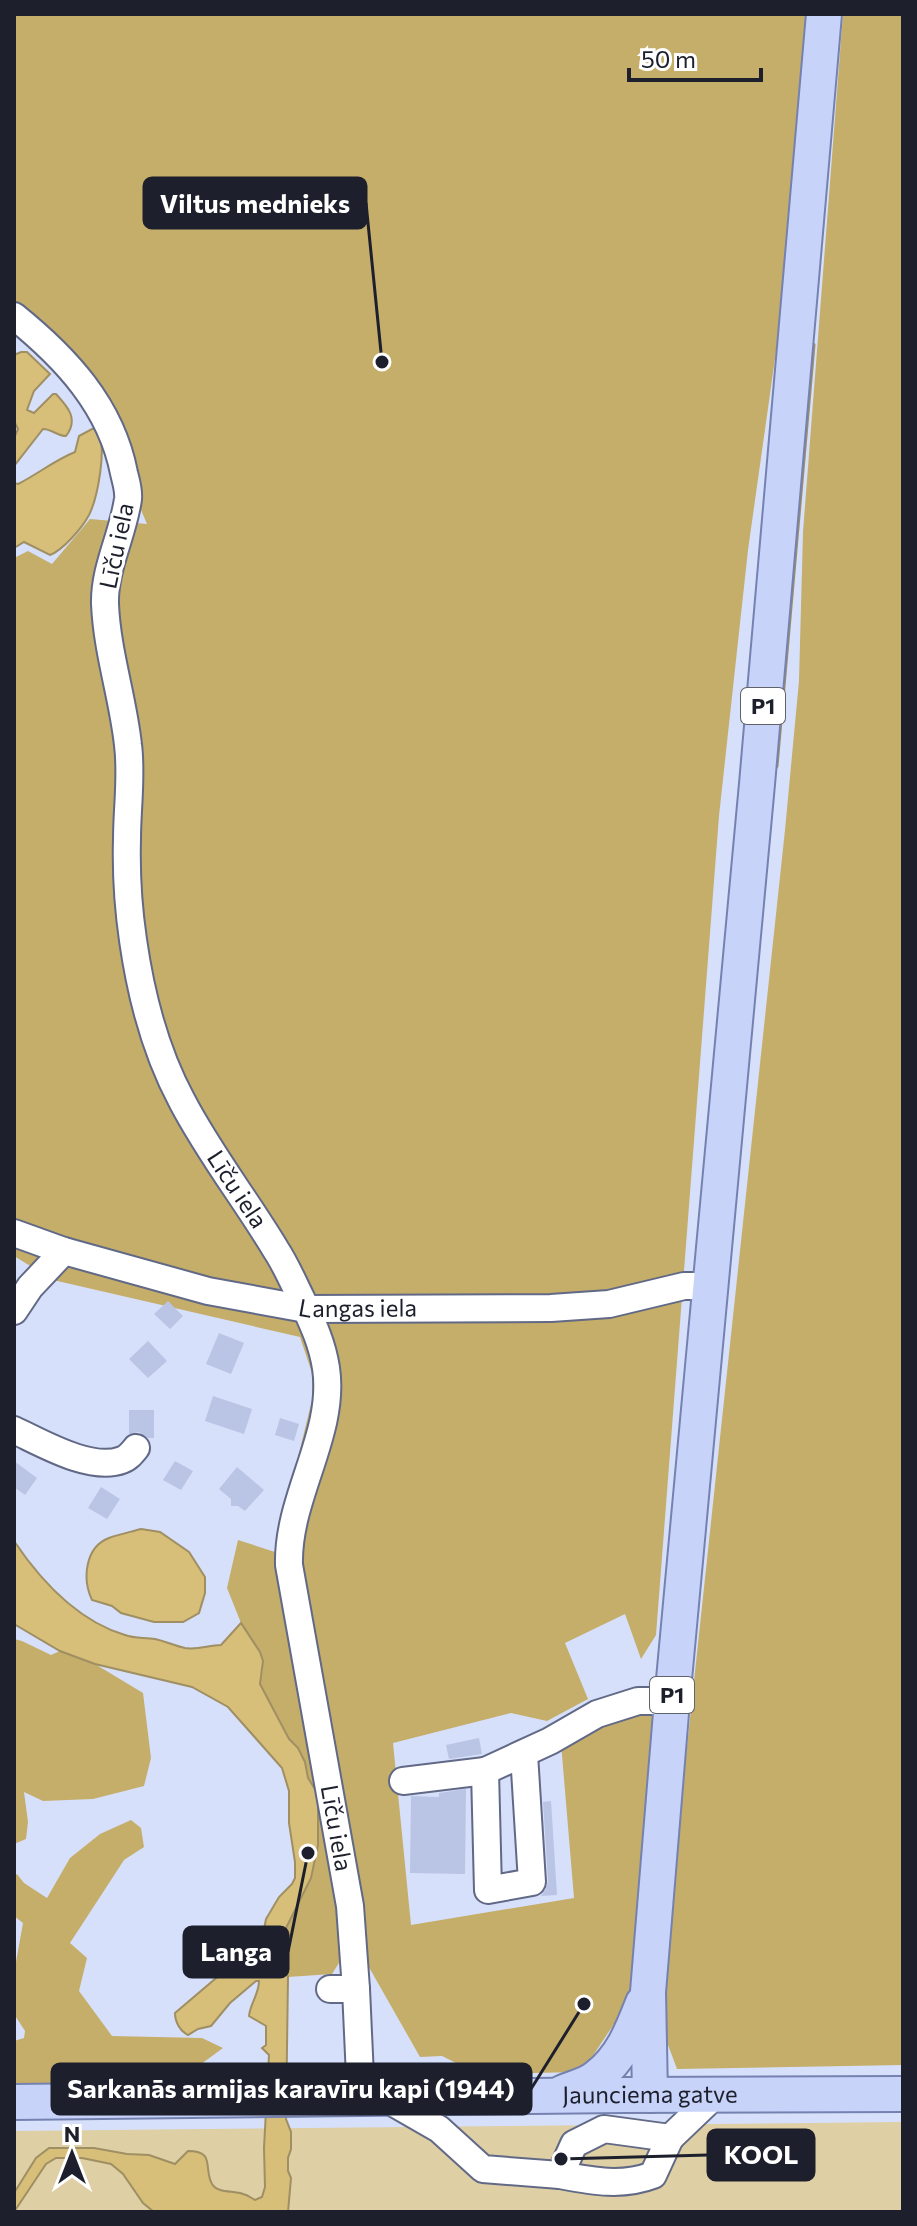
<svg xmlns="http://www.w3.org/2000/svg" width="917" height="2226" font-family="Commissioner,sans-serif">
  <style>
    .green { fill: #decfa4 }
    .forest { fill: #c5ad6a }
    .water { fill: #d7bf7a; stroke: #9f8f63; stroke-width: 2 }
    .lines { fill: none; stroke-linecap: round; stroke-linejoin: round }
    .stream { stroke: #9f8f63; stroke-width: 5 }
    .building { fill: #bac4e4 }
    .minor-casing { stroke: #616986; stroke-width: 30 }
    .major-casing { stroke: #7582b0; stroke-width: 38 }
    .minor { stroke: #fff; stroke-width: 26 }
    .major { stroke: #c8d3fa; stroke-width: 34 }
    .labels { text-anchor: middle; stroke-width: 6; stroke-linejoin: round; paint-order: stroke }
    .shield { fill: #fff; stroke: #61636b; stroke-width: 2 }
    .shield-label { font-size: 22px; font-weight: bold; fill: #1d202c }
    .street-label { font-size: 24px; fill: #1d202c; stroke: #fff }
    .leader { fill: none; stroke: #1d202c; stroke-width: 3 }
    .callout-dot { fill: #1d202c; stroke: #fff; stroke-width: 3 }
    .callout { fill: #1d202c; stroke: #1d202c; stroke-width: 3 }
    .callout-label { font-size: 26px; text-anchor: middle; font-weight: bold; fill: #fff }
  </style>
  <rect width="100%" height="100%" fill="#d7e0fa"/>
  <path class="green" d="M903,2122V2212H14V2131Z"/>
  <path class="forest" d="M14,14H807L780,323L748,550L719,816L656,1635L641,1659L625,1614L565,1643L588,1699L547,1721L511,1713L393,1743L411,1925L574,1898L561,1743L636,1710L658,1713L636,1991L582,2072L478,2074L442,2056L420,2057L366,1962L344,1955L332,1974L288,1977L279,1952V1942L311,1878L318,1845V1794L308,1778L305,1762L298,1749L289,1739L260,1684L263,1668L260,1652L241,1623L227,1588L238,1540L275,1552L312,1400V1373L300,1337L53,1280L14,1256V558L28,551L52,564L90,519L147,524L80,366L14,307Z
    M843,14H903V2065L677,2069L658,2018L785,830L799,681L803,532Z
    M14,1639L22,1641L51,1655L60,1651L95,1664L143,1693L151,1758L144,1786L93,1799L43,1801L24,1792L28,1822L26,1839L14,1844Z
    M131,1820L141,1828L144,1847L124,1860L70,1943L87,1958L79,1991L112,2036L202,2038L223,2048L193,2070L14,2090V2041L24,2038L25,2031L14,2014V1973L23,1923L14,1916V1877L17,1874L24,1883L47,1898L70,1858L100,1834Z"/>
  <path class="water" d="M21,352H27L50,374L34,391L27,410L34,413L53,394H56C68,407 79,419 66,436C57,436 52,429 43,429L14,466V438L18,429L14,421V355Z
    M92,429H98C107,447 98,497 89,515C82,528 63,550 50,555L24,542L14,548V483L18,484C38,474 53,461 75,452L79,436Z
    M141,1529L160,1532L189,1552L205,1577V1593L199,1613L183,1622H154L121,1613L112,1606L92,1600C82,1579 85,1547 109,1538C119,1534 131,1532 141,1529Z
    M14,1541C41,1581 78,1621 125,1635C135,1639 145,1637 155,1639C165,1641 175,1646 185,1648C198,1650 209,1645 221,1645L241,1623L260,1652L263,1661L260,1684L289,1739L298,1748L305,1762L308,1778L318,1794V1845L311,1878L279,1942V1952L288,1977L286,2119L291,2132V2149L288,2158V2171L291,2178L288,2212H154L143,2203L123,2174L111,2164L82,2158H56L46,2164L14,2212V2193L36,2158L49,2148H94L127,2154L149,2155L175,2164L188,2151C216,2151 203,2168 212,2184C218,2194 234,2190 243,2194C248,2195 251,2198 255,2200L262,2197L265,2187L264,2148L269,2055L262,2048L266,2045V2026L249,2016C250,2004 259,1994 259,1981H256L230,2003L211,2026L198,2029L188,2035C180,2031 175,2022 175,2013L262,1939L266,1919L279,1897L292,1884L295,1878V1862L289,1823V1791L282,1768L228,1707L192,1687L95,1664L60,1651L14,1624Z"/>
  <g class="lines">
    <path class="stream" d="M776,766L813,345"/>
  </g>
  <path class="building" d="M168,1301L183,1316L170,1329L154,1314Z
    M219,1333L244,1343L231,1374L206,1364Z
    M148,1341L167,1361L148,1378L129,1359Z
    M213,1396L252,1409L244,1434L205,1421Z
    M129,1410H154V1438H148L139,1432L129,1434Z
    M280,1418L299,1424L294,1441L275,1435Z
    M14,1461L37,1478L25,1495L14,1487Z
    M175,1461L193,1471L181,1490L163,1480Z
    M237,1467L264,1490L245,1511L238,1506H231V1499L219,1489Z
    M101,1487L120,1499L107,1519L88,1508Z
    M479,1738L482,1754L449,1759L446,1745Z
    M466,1789L465,1874L410,1873L411,1796L439,1797V1793Z
    M551,1801L557,1895L541,1896L546,1889L548,1881L543,1802Z"/>
  <g class="lines">
    <defs>
      <g id="minor">
        <path id="s1" d="M14,316C66,358 111,406 124,473C126,482 129,490 128,499C123,535 104,568 105,604C107,652 123,698 128,745C132,776 127,808 127,839C126,874 128,906 133,940C141,996 155,1051 182,1101C209,1153 246,1200 276,1250C286,1265 293,1282 301,1298C312,1322 322,1342 326,1368C336,1434 287,1497 289,1565L350,1906L356,1989L361,2099"/>
        <path id="s2" d="M14,1233L64,1251L208,1291L306,1309L551,1308L609,1304L684,1286H710"/>
        <path d="M14,1311L30,1287L64,1251"/>
        <path d="M14,1430C42,1443 91,1472 122,1460C128,1458 132,1453 136,1448"/>
        <path d="M524,1754L532,1882L488,1890L485,1771L550,1741L597,1714L638,1701H672"/>
        <path d="M403,1781L485,1771"/>
        <path d="M330,1989H356"/>
        <path d="M385,2098L439,2129L483,2169L560,2175L574,2144L604,2129L670,2138L714,2096"/>
        <path d="M560,2175C592,2181 622,2187 653,2175L670,2138"/>
      </g>
      <g id="major">
        <path d="M562,2093C573,2088 588,2085 597,2077C622,2058 632,2031 643,2003"/>
        <path d="M650,2095L648,1992L672,1701L757,784L824,14"/>
        <path id="s3" d="M14,2102L623,2095L903,2094"/>
      </g>
    </defs>
    <use href="#minor" class="minor-casing"/>
    <use href="#major" class="major-casing"/>
    <use href="#minor" class="minor"/>
    <use href="#major" class="major"/>
  </g>
  <g class="labels">
    <g class="shield">
      <rect x="741" y="688" width="44" height="36" rx="6"/>
      <rect x="650" y="1677" width="44" height="36" rx="6"/>
    </g>
    <g class="shield-label">
      <text x="763" y="714">P1</text>
      <text x="672" y="1703">P1</text>
    </g>
    <g class="street-label">
      <text transform="translate(117 546) rotate(-78)" y="8">Līču iela</text>
      <text dy="8" stroke="none"><textPath href="#s1" startOffset="942">Līču iela</textPath></text>
      <text dy="8" stroke="none"><textPath href="#s2" startOffset="354">Langas iela</textPath></text>
      <text dy="8" stroke="none"><textPath href="#s1" startOffset="1612">Līču iela</textPath></text>
      <text dy="8" stroke="none"><textPath href="#s3" startOffset="636">Jaunciema gatve</textPath></text>
    </g>
  </g>
  <path class="leader" d="M382 362L366 203M308 1853L288 1952M584 2004L531 2089M561 2159L708 2155"/>
  <g class="callout-dot">
    <circle cx="382" cy="362" r="8"/>
    <circle cx="308" cy="1853" r="8"/>
    <circle cx="584" cy="2004" r="8"/>
    <circle cx="561" cy="2159" r="8"/>
  </g>
  <g class="callout">
    <rect x="144" y="178" width="222" height="50" rx="8"/>
    <rect x="184" y="1927" width="104" height="50" rx="8"/>
    <rect x="52" y="2064" width="479" height="50" rx="8"/>
    <rect x="708" y="2130" width="106" height="50" rx="8"/>
  </g>
  <g class="callout-label">
    <text x="255" y="213">Viltus mednieks</text>
    <text x="236" y="1961">Langa</text>
    <text x="291" y="2098">Sarkanās armijas karavīru kapi (1944)</text>
    <text x="761" y="2164">KOOL</text>
  </g>
  <rect width="917" height="2226" fill="none" stroke="#1d202c" stroke-width="32"/>
  <g transform="translate(72 2154)" stroke="#ffffff" stroke-width="6" paint-order="stroke">
  <path d="M0-6L14 30L0 20L-14 30Z" fill="#1d202c"/>
  <text y="-12" font-size="22" font-weight="bold" text-anchor="middle" fill="#1d202c">N</text>
  </g>
  <path d="M629 68v12h132v-12" fill="none" stroke="#1d202c" stroke-width="4"/>
  <text x="641" y="68" font-size="24" fill="#1d202c" stroke="#ffffff" stroke-width="6" paint-order="stroke">50 m</text>
</svg>
